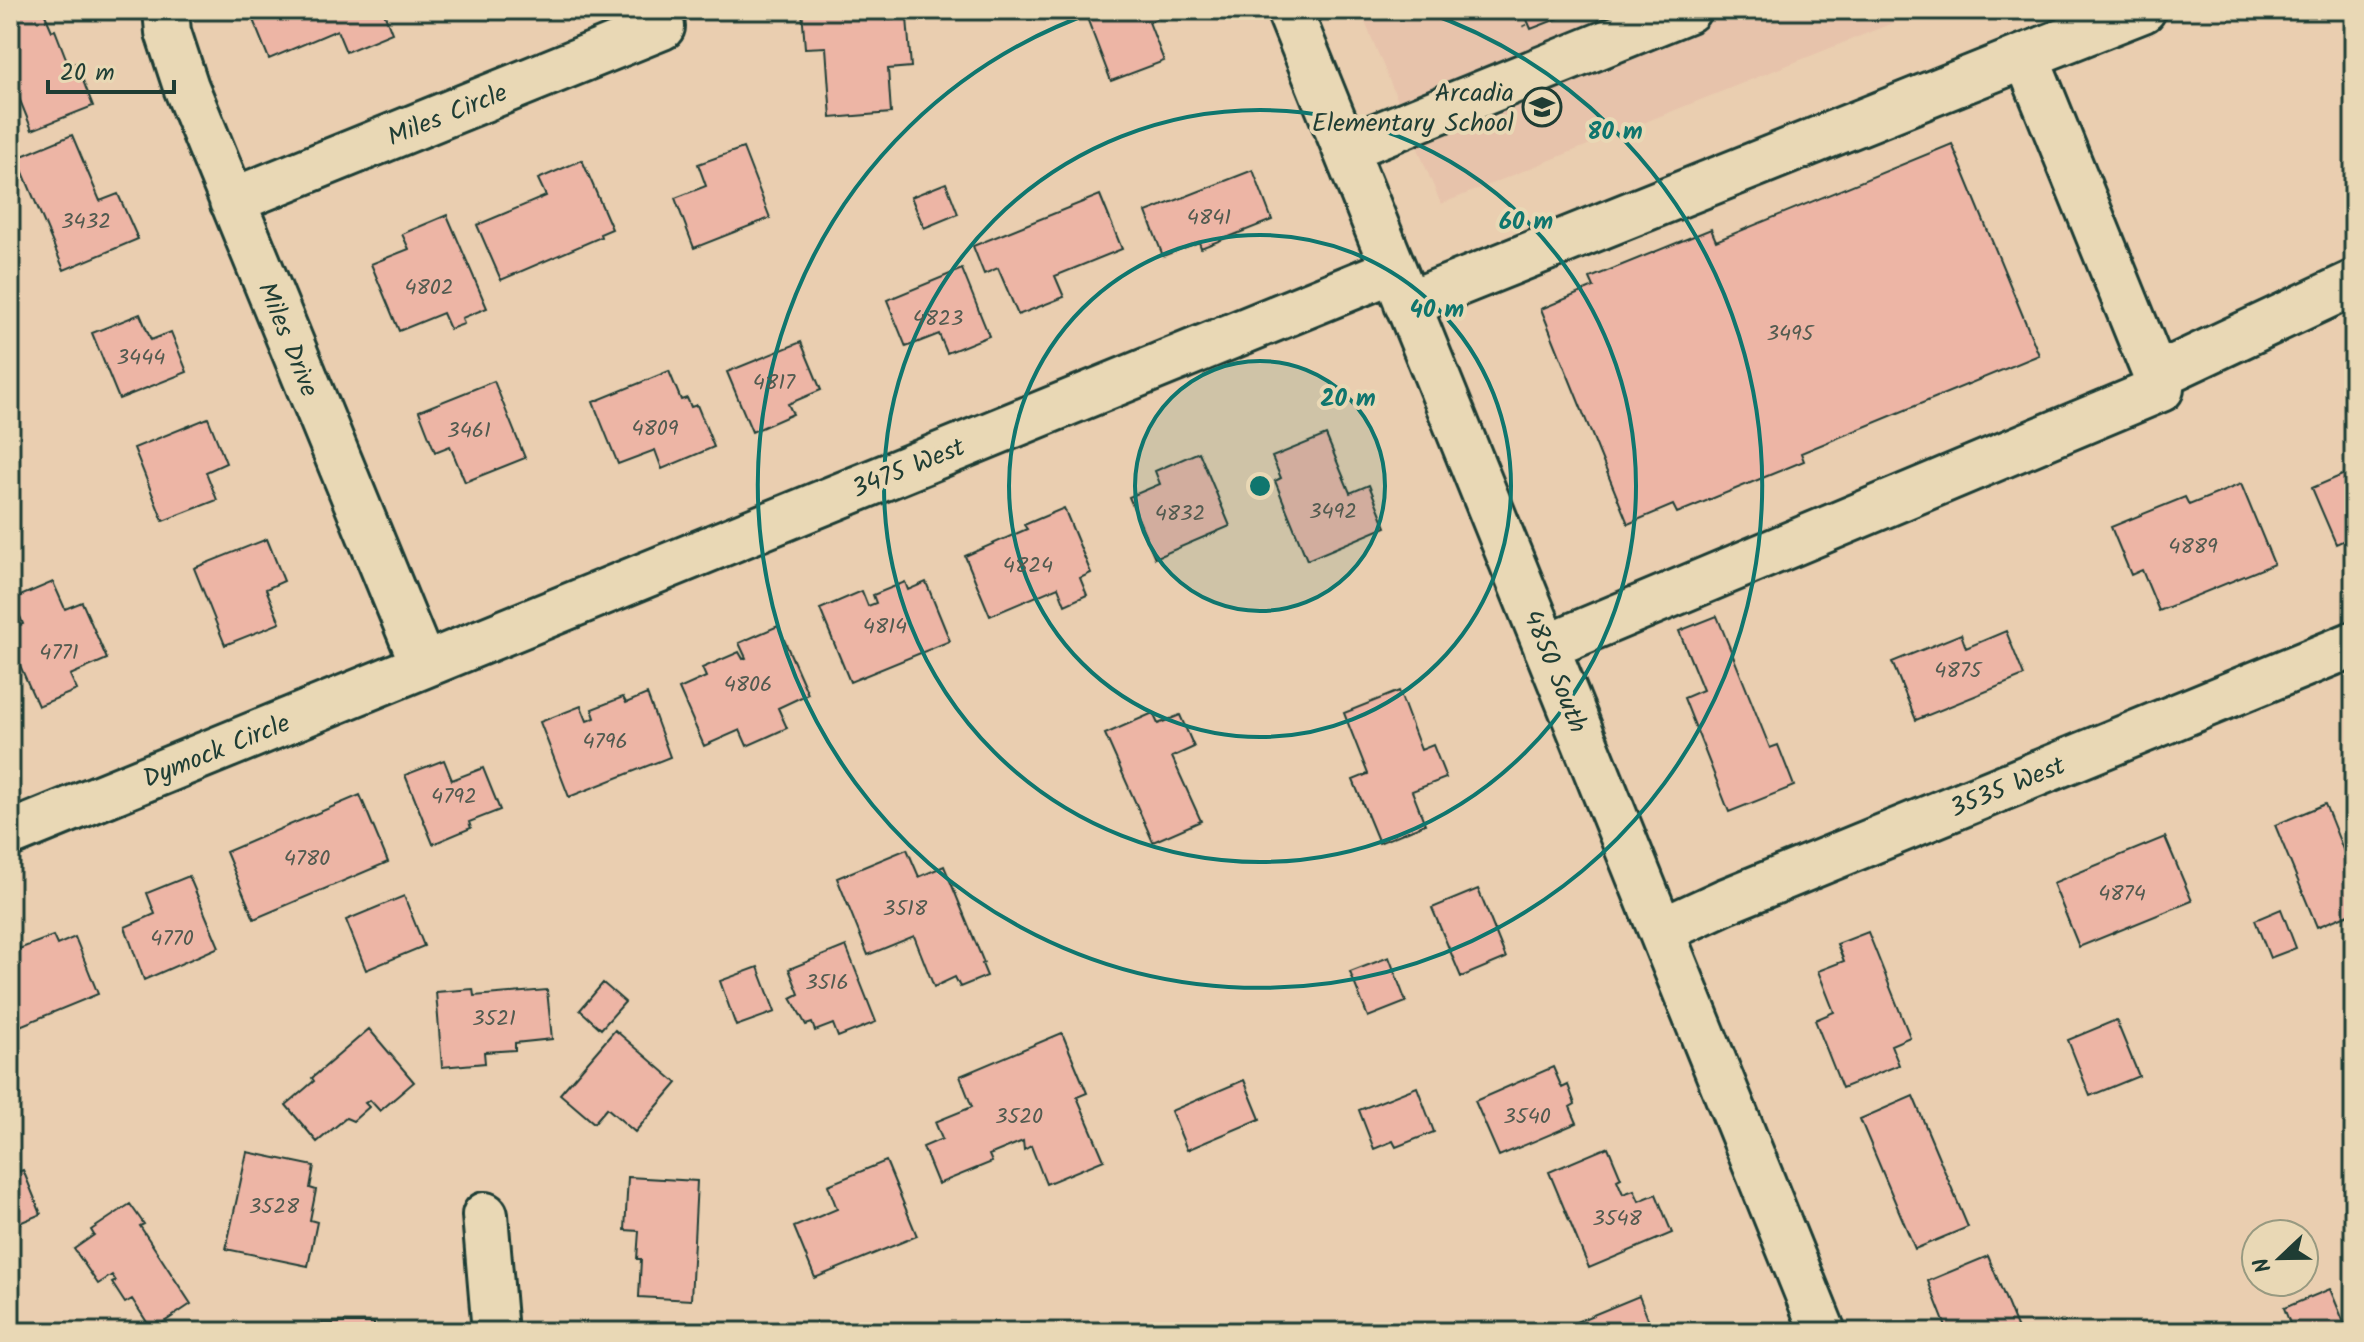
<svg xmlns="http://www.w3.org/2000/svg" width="2364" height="1342" font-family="Kalam,sans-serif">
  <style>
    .built { fill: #e7c3ab }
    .building { fill: #edb5a5; stroke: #1f3d34; stroke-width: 2 }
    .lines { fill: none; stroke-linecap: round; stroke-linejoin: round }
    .minor-casing { stroke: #1f3d34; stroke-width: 50 }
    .path { stroke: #1f3d34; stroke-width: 5; stroke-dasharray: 2 6; stroke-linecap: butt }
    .minor { stroke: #e9d8b5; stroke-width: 44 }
    .ring { fill: none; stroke: #0f766e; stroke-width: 4 }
    .labels { text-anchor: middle; stroke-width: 8; stroke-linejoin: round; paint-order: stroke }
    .number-label { font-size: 22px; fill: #525b50 }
    .poi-label { font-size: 26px; fill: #1f3d34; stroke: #e9d8b5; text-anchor: end }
    .street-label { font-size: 26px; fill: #1f3d34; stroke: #e9d8b5 }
    .centre { fill: #0f766e; stroke: #e9d8b5; stroke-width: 4 }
    .ring-label { font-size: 24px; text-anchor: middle; font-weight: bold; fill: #0f766e; stroke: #e9d8b5; stroke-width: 8; stroke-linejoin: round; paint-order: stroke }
  </style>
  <rect width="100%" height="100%" fill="#eaceb0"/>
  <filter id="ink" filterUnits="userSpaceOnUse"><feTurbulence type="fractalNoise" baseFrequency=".0125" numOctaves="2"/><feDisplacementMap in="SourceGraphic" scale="16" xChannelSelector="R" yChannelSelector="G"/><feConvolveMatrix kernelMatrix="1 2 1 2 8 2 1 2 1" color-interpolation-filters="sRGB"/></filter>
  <g filter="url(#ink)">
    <path class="built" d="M1360,10H1925L1441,204Z"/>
    <path class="building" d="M34,10H43L52,31L55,30L69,66L76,63L93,106L32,130L17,93L10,95V19Z
      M249,10H383L392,33L346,52L337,30L269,59Z
      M802,10H887L888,20L907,18L911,67L888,69L891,113L831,118L826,47L805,48Z
      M1084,10H1177L1149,22L1164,61L1111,81Z
      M1523,10H1580L1531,29Z
      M72,135L100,201L118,194L138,239L64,270L17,158Z
      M1952,144L2039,355L1801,453L1804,461L1677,513L1673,505L1628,524L1541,309L1594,287L1590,278L1711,229L1716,241Z
      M743,148L770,218L694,248L675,198L706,186L698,164Z
      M582,160L612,229L600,234L601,237L501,280L477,225L546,196L538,179Z
      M1253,170L1272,220L1201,248L1199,242L1163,256L1146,212Z
      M946,183L958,214L924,228L911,197Z
      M1100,195L1122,249L1055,276L1064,297L1018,315L998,268L984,274L973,246Z
      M447,215L487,308L462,318L464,324L450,329L443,313L399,331L371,264L409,249L402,234Z
      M962,269L989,336L947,353L939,334L906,347L887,300Z
      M140,314L151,340L171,332L187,372L119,399L92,333Z
      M801,342L821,390L788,404L793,414L752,432L727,372Z
      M669,371L681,400L687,398L691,407L697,405L714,447L662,469L655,450L618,464L593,402Z
      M494,381L525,458L465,482L450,446L435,452L419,411Z
      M208,418L226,463L206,472L217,500L163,521L134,448Z
      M1326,435L1350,493L1369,485L1386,527L1307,560L1275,481L1281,478L1272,457Z
      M1199,452L1230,526L1155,558L1129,497L1160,484L1155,471Z
      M2354,470V536L2336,544L2312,488Z
      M2241,484L2274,564L2159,611L2142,570L2131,575L2111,527L2185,497L2189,505Z
      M1064,508L1091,573L1080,578L1087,595L1065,605L1058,587L990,616L965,556L1027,529L1024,525Z
      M267,539L284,581L266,589L280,623L225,645L194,568Z
      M53,582L65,609L82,602L107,659L70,675L77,690L38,706L10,643V629L23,624L13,599Z
      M905,582L908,590L926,582L950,641L850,682L820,609L862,591L868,606L876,603L873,595Z
      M1717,616L1770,748L1778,745L1794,786L1729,812L1684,698L1703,690L1679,631Z
      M778,626L808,694L778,708L787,728L747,746L740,730L704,746L679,689L706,677L702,668L739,652L743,659L746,658L739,643Z
      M2006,631L2024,676L1916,720L1892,662L1961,634L1966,648Z
      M1399,691L1421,750L1433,745L1446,778L1412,791L1425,824L1379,843L1353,780L1368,774L1344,713Z
      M647,694L670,757L569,797L540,722L581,706L587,721L595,718L592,709L623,697L626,703Z
      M1153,713L1158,724L1180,715L1194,747L1172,757L1201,821L1153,842L1105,734Z
      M444,760L452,780L483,768L500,810L469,822L471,828L433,844L405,775Z
      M360,795L388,862L254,919L226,852Z
      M2325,804L2354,877V912L2317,927L2275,825Z
      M2165,837L2192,901L2079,947L2053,883Z
      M907,849L919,877L944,866L984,963L982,964L987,976L960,987L955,977L934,987L914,936L868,955L837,878Z
      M189,876L219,947L144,980L125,927L155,914L147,893Z
      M1478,889L1506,958L1461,977L1432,908Z
      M404,896L424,946L366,970L346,920Z
      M2281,909L2296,948L2270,958L2255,920Z
      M1868,932L1910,1037L1891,1045L1899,1065L1842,1088L1815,1020L1834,1012L1818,971L1844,961L1837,944Z
      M53,936L57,945L75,937L98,994L10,1030V948L18,945L19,949Z
      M846,946L876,1022L838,1037L833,1024L815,1031L812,1023L806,1025L791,998L799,994L789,969Z
      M1389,957L1406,1002L1368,1017L1350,972Z
      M758,967L775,1012L736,1026L720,981Z
      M603,983L625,1002L601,1029L580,1010Z
      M473,989L474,996L547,990L552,1039L515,1043V1050L484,1052L485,1063L442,1067L436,992Z
      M2116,1020L2139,1076L2090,1096L2068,1040Z
      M369,1029L414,1082L380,1111L370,1100L365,1103L369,1107L353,1121L346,1118L317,1142L286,1105L314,1081L312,1078Z
      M615,1030L677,1083L635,1132L607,1108L594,1123L560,1094Z
      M1062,1033L1087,1093L1077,1097L1104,1160L1046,1184L1031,1146L1024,1150L1023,1141L989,1155L992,1162L938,1184L923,1147L942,1139L935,1122L972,1107L960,1076Z
      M1553,1067L1562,1088L1568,1085L1575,1104L1570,1107L1577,1123L1499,1156L1475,1101Z
      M1244,1080L1260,1119L1187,1150L1171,1111Z
      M1417,1087L1434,1132L1396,1147L1393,1141L1374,1149L1359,1110Z
      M1913,1096L1968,1227L1915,1249L1860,1119Z
      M1608,1147L1621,1178L1617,1180L1623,1194L1634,1190L1639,1201L1656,1194L1672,1233L1589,1268L1549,1172Z
      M247,1152L314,1166L310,1188L316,1190L310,1220L317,1222L308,1266L226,1249Z
      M886,1161L917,1236L815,1278L794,1227L837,1209L828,1185Z
      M23,1170L41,1214L10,1227V1175Z
      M628,1177L697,1181L691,1300L639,1297L641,1259H637L639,1231L625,1230Z
      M130,1204L144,1224L140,1226L191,1304L152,1330L132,1299L125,1303L112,1283L116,1281L112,1275L98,1284L74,1249L94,1235L91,1230Z
      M1988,1256L2019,1332H1948L1928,1281Z
      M2330,1289L2348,1332H2277L2291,1326L2284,1308Z
      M1639,1296L1653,1332H1552Z
      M320,1323H374V1332H320Z
      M611,1329H672V1332H611Z"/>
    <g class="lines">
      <defs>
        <path id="minor" d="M166,10L168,32L186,87L423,665
          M1289,10L1823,1332
          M2026,56L2143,10
          M1345,149L1688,10
          M232,201L662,27
          M1407,304L2026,56L2161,389L1546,647
          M2156,376L2354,283
          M10,834L1394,270
          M1661,931L1726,901L2354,644
          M485,1215L495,1332"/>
      </defs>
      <use href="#minor" class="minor-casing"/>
      <path class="path" d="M1518,10L1527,31"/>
      <use href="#minor" class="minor"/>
    </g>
  </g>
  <circle cx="1260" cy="486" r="125" fill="#0f766e" fill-opacity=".12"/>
  <g class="ring">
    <circle cx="1260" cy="486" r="125"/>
    <circle cx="1260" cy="486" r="251"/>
    <circle cx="1260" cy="486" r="376"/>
    <path d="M1423 11A502 502 0 1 1 1097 11"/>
  </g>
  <defs>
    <symbol id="school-ring" viewBox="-11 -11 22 22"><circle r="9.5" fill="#e9d8b5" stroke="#1f3d34" stroke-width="1.5"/><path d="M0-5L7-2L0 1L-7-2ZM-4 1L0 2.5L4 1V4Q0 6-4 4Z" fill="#1f3d34"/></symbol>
  </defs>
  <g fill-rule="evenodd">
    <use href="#school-ring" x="1520" y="85" width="44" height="44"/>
  </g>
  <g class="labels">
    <g class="number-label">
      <text x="1209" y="224">4841</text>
      <text x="86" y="228">3432</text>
      <text x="429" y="294">4802</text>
      <text x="938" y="325">4823</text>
      <text x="1790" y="340">3495</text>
      <text x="141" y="364">3444</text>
      <text x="774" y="389">4817</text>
      <text x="655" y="435">4809</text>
      <text x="469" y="437">3461</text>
      <text x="1333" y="518">3492</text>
      <text x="1180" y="520">4832</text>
      <text x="2193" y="553">4889</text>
      <text x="1028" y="572">4824</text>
      <text x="885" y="633">4814</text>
      <text x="59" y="659">4771</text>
      <text x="1958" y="677">4875</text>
      <text x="748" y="691">4806</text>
      <text x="605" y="748">4796</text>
      <text x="454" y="803">4792</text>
      <text x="307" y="865">4780</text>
      <text x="2122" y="900">4874</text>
      <text x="905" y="915">3518</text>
      <text x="172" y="945">4770</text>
      <text x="827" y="989">3516</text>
      <text x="494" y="1025">3521</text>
      <text x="1019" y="1123">3520</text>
      <text x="1527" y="1123">3540</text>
      <text x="274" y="1213">3528</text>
      <text x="1617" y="1225">3548</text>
    </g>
    <g class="poi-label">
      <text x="1514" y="101">Arcadia<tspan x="1514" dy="30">Elementary School</tspan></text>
    </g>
    <g class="street-label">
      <text transform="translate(447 114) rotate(-22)" y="9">Miles Circle</text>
      <text transform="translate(289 339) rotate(68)" y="9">Miles Drive</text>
      <text transform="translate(908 467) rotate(-22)" y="9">3475 West</text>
      <text transform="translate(1556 671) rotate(68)" y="9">4850 South</text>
      <text transform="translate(216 750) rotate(-22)" y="9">Dymock Circle</text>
      <text transform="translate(2007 786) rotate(-22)" y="9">3535 West</text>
    </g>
  </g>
  <circle cx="1260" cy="486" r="12" class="centre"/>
  <g class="ring-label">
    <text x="1615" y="139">80 m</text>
    <text x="1526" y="229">60 m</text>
    <text x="1437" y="317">40 m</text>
    <text x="1348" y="406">20 m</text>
  </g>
  <rect width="2364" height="1342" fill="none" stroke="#e9d8b5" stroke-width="40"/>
  <rect x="20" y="20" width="2324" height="1302" fill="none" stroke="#1f3d34" stroke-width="3" filter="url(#ink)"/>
  <g transform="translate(2280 1258) rotate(248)"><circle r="38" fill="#e9d8b5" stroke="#989a81" stroke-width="2"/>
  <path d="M0-6L14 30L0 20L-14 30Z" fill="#1f3d34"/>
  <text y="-12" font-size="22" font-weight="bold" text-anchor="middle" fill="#1f3d34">N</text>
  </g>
  <path d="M48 80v12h126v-12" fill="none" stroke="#1f3d34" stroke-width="4"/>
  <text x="60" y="80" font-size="24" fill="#1f3d34" stroke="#e9d8b5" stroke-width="6" paint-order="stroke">20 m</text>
</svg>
